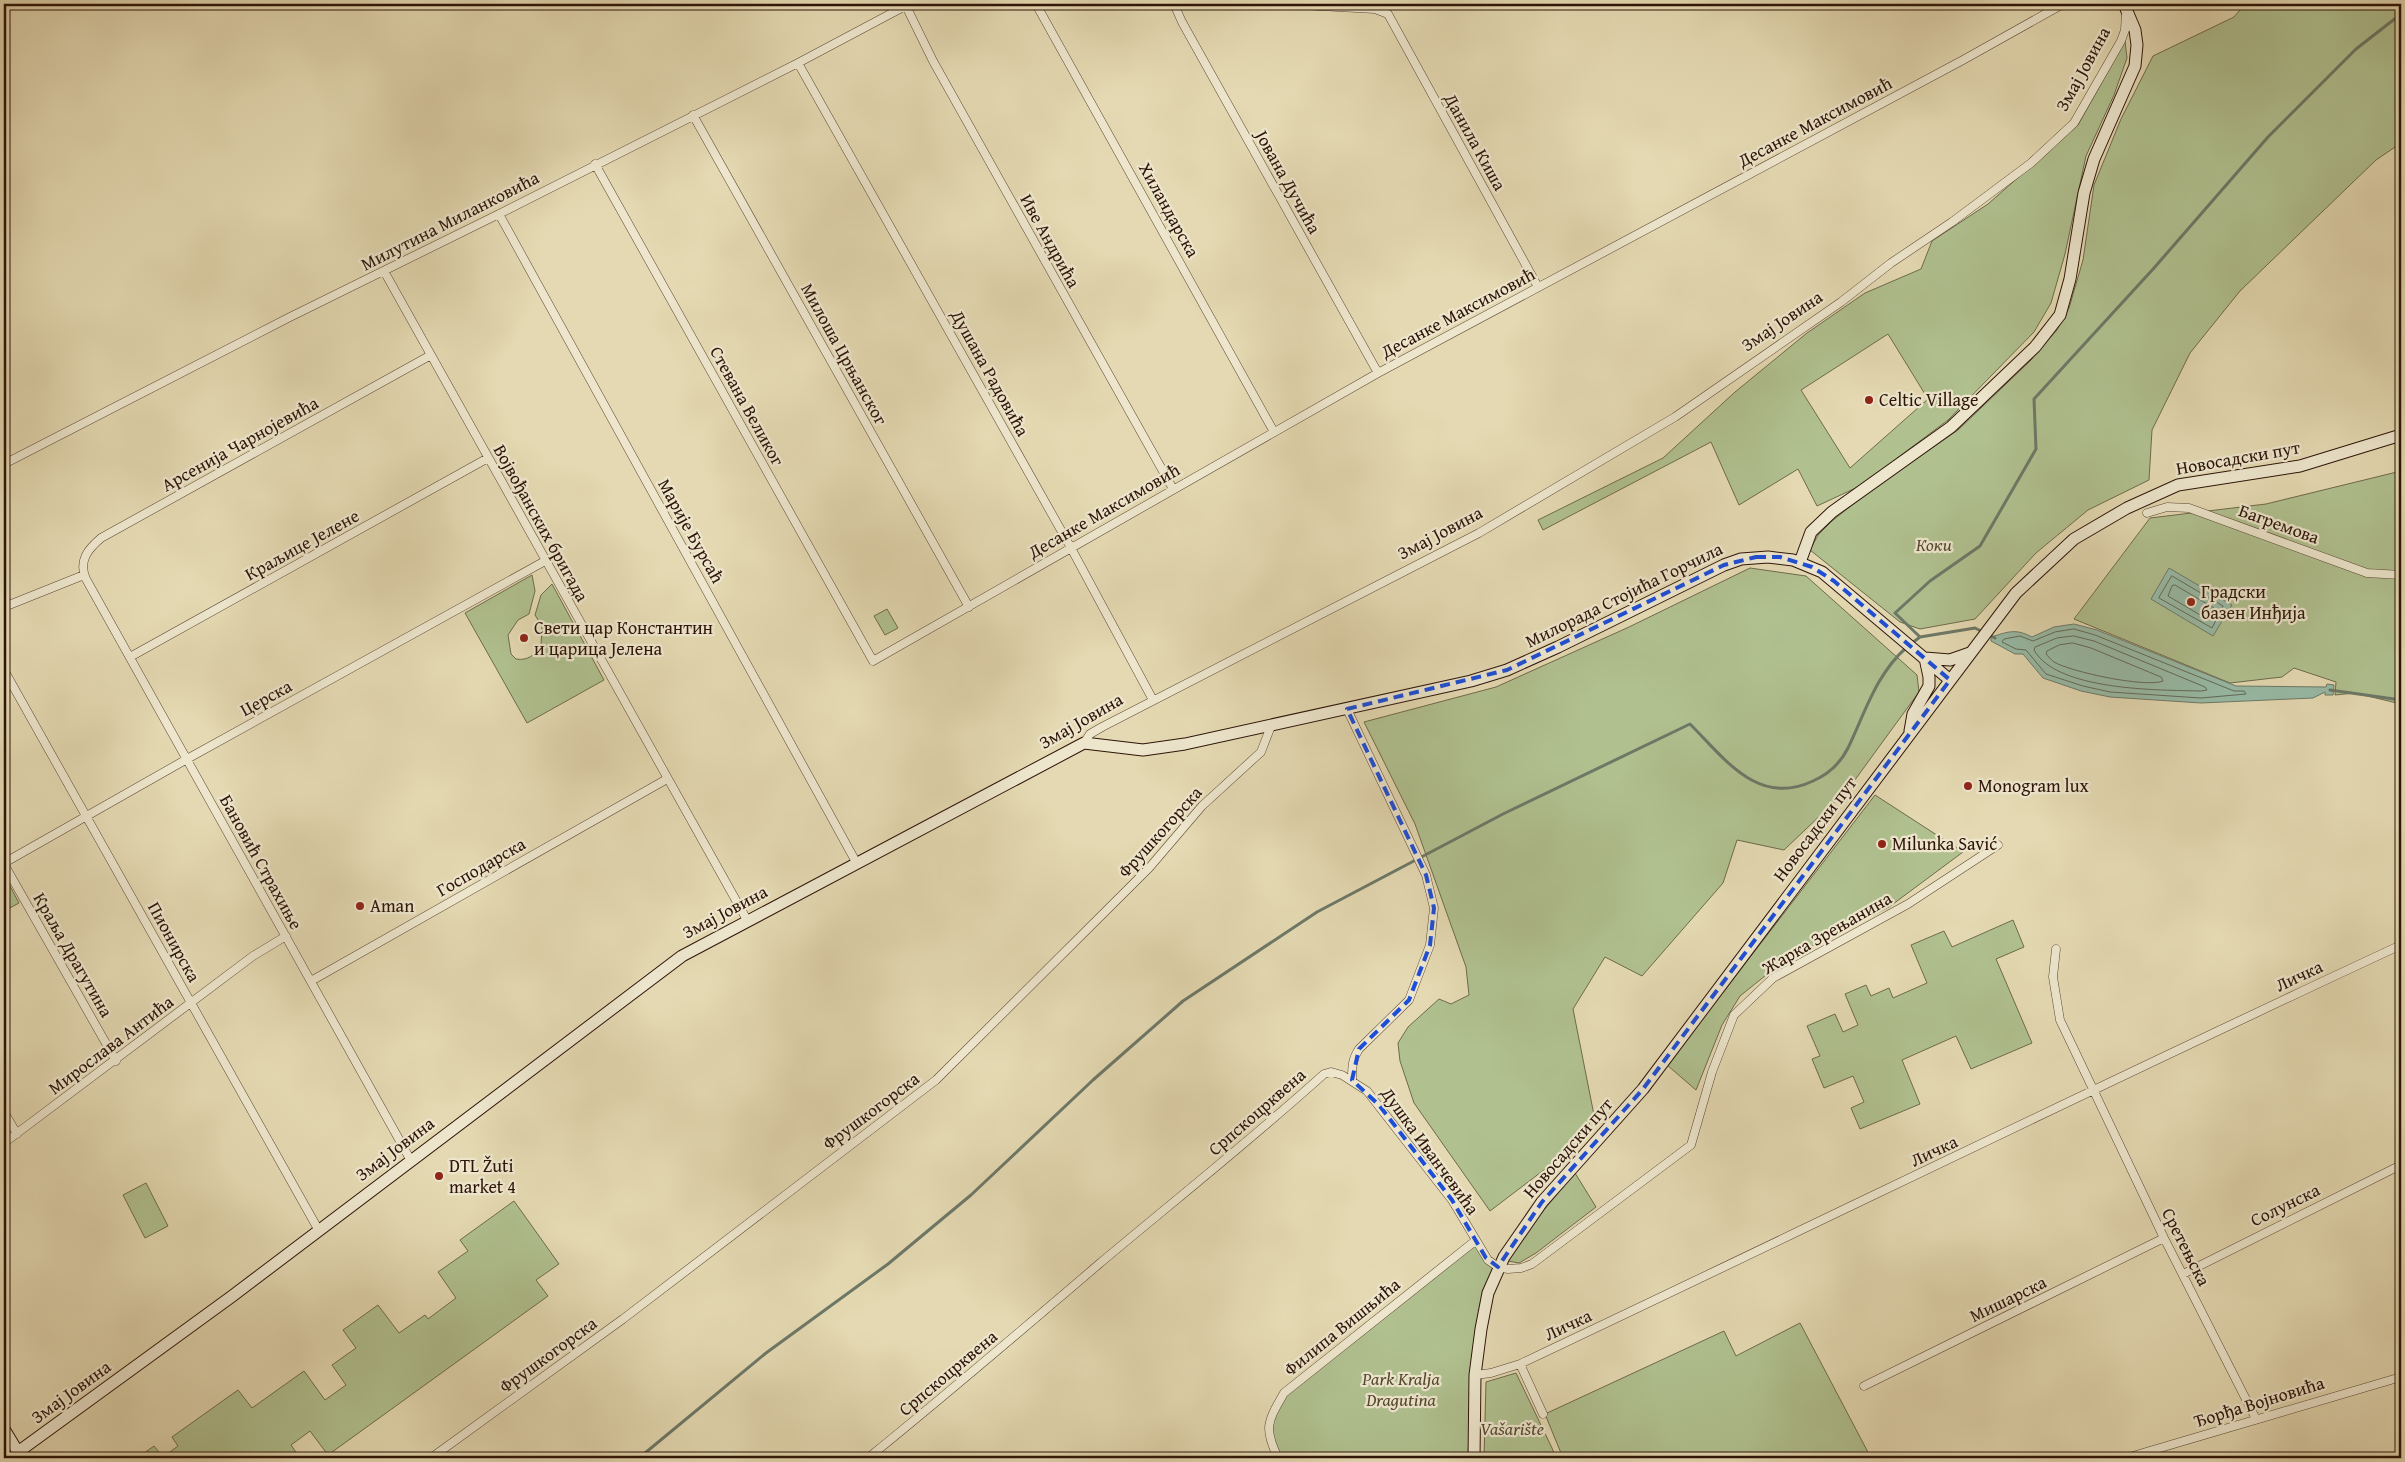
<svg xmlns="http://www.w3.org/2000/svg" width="2405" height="1462" font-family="'Gentium Book Plus',serif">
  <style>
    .green { fill: #b0c08f; stroke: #6e6a4c; fill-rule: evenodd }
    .water { fill: #97bba7; stroke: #6d7867 }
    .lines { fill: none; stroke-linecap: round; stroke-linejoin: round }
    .shore { stroke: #626858; stroke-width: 1 }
    .stream { stroke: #6d7867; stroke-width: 3 }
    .street-casing { stroke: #5b4532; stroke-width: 9 }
    .secondary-casing { stroke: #2d1408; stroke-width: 13 }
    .street { stroke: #ede6cd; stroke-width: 8 }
    .secondary { stroke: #ede6cd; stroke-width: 11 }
    .marked { fill: none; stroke: #1d4ed8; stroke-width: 4; stroke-dasharray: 10 6; stroke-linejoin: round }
    .poi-dot { fill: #8f2418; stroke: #ede6cd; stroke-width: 2 }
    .labels { text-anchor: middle; stroke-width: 4.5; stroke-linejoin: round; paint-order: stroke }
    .street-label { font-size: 18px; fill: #2d1408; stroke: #ede6cd }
    .poi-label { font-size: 18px; fill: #2d1408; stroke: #ede6cd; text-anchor: start }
    .park-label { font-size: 18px; font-style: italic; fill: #544830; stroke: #ede6cd }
  </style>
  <rect width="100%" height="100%" fill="#e4d9b2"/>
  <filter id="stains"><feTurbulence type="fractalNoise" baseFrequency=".004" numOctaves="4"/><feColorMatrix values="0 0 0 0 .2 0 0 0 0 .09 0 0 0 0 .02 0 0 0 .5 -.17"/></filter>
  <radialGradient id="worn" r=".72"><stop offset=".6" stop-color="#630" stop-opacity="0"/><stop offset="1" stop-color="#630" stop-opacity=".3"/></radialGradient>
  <path class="green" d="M2245,4H2401V143L2376,160L2240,291L2190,353L2152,430L2149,480L2088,510L2036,553L1975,619L1920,629L1900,622L1810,550L1818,535L1832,521L1868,492L1958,430L2030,361L2057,330L2069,308L2083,260L2094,185L2121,119L2153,56L2234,17Z
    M2125,41L2127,58L2114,95L2086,156L2065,254L2051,303L2034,332L1948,420L1860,486L1817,506L1798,469L1739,505L1711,442L1543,530L1538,520L1663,458L1735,392L1807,333L1865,293L1921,269L1932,241L1988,204L2078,125ZM1888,334L1928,399L1850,468L1801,390Z
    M2401,471V704L2355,693L2335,695L2336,682L2294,668L2282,677L2230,683L2074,619L2150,518L2266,504Z
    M1750,568L1806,576L1917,675L1919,692L1849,788L1784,850L1737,840L1723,883L1642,976L1605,957L1573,1009L1594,1115L1578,1144L1490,1211L1414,1103L1400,1061L1398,1043L1408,1027L1439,999L1451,1004L1469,995L1466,967L1415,824L1364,722L1496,687L1629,627Z
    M532,575L535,591L529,614L518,620L508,635L511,654L516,659C528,661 534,655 541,646L542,626L535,615L541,595L552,584L604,680L527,723L465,613Z
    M887,609L898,628L885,635L874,616Z
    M1875,795L1963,852L1889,907L1786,959L1740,996L1722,1025L1696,1090L1667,1065Z
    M4,875L19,903L4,911Z
    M2013,920L2024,947L1996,959L2032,1043L1971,1069L1956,1036L1902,1060L1920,1104L1860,1129L1851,1108L1864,1102L1853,1076L1824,1088L1812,1059L1820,1056L1807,1026L1835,1014L1843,1032L1858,1025L1845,994L1866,985L1871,996L1889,988L1893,998L1927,983L1911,945L1944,931L1952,947Z
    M1575,1173L1596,1207L1536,1253L1519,1263L1508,1261L1533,1223Z
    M146,1183L168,1226L145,1238L123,1195Z
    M514,1201L559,1264L536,1280L548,1296L328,1455L310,1431L291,1445L300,1458H137L154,1446L163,1457L178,1446L172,1437L238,1390L252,1408L304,1371L325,1400L346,1385L332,1365L356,1348L343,1330L378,1305L399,1333L425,1315L428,1319L456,1298L438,1272L468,1251L460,1240Z
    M1475,1241L1498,1267L1471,1374L1468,1458H1278L1270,1418L1284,1393Z
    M1800,1323L1871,1458H1563L1545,1414L1724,1331L1736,1356Z
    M1516,1373L1552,1448L1556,1458H1484L1486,1382Z"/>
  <path class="water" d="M2169,568L2232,605L2213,636L2151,599Z
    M2074,624L2097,630L2236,686L2326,687L2327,684L2334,685L2333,695H2325V692L2313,698L2201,703L2110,697L2081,691L2043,678L2023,654H2015L1991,641V637C2008,632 2015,628 2032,637L2054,627Z"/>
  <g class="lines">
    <path class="shore" d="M2172,576L2223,606L2212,628L2159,598Z
      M2175,585L2214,608L2210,619H2207L2168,596L2172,586Z
      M2074,629L2095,635L2234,691H2244L2246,694L2201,698L2110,692L2083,686L2046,674L2026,650L2016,649L2002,642L2004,639L2020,636L2033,641L2055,632Z
      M2074,636L2094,641L2205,687L2207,690L2201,691C2159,690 2057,691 2034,650L2035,647L2057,638Z
      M2073,643L2091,648L2161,677L2163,681C2146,688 2071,672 2054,662C2051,660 2048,656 2046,654L2047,651L2059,645Z"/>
    <path class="stream" d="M1920,637L1895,613L1930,581L1980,546L2036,449L2034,399L2154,268L2268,137L2356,49L2401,14
      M1912,643L1920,637L1975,628L1995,638
      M2330,690L2401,700
      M639,1458L766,1353L888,1264L971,1195L1093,1080L1183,1001L1317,912L1503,814L1690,724C1725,759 1758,807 1813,781C1829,774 1840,764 1848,748C1865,713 1876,674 1907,647"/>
    <defs>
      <path id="street" d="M1036,4L1274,432
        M1174,4L1182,22L1378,373
        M1283,4L1375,9L1388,14L1538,287
        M906,6L933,61L1173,489
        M798,63L1071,548L1153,700
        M693,115L969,607
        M595,164L873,661L1378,373L1963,60L2063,4
        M499,214L856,862
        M384,271L747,920
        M4,464L290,317L499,214L798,63L909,4
        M2147,513L2167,507L2189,508L2367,573L2401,575
        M4,607L84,575
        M130,657L488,458
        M4,670L318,1229
        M1347,709L1426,875L1434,908L1430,945L1409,1000L1359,1049C1352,1059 1352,1068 1352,1080
        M1084,743L1090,734L1102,727L1479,533L1675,417L1841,302L1891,263L1952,222L2031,163L2074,123L2121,41L2125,30L2126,12
        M4,863L187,759L545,561
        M4,864L116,1061
        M2056,949L2053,977L2060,1020L2164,1238L2256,1419
        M311,981L667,779
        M4,1112L17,1134
        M4,1143L253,956L286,936
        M410,1159L86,579C78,561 88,549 101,538L431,355
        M2183,1274L2401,1165
        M1520,1364L1543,1414
        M1475,1375L1491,1373L1520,1364C1814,1225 2106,1082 2401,945
        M1864,1386L2164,1238
        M431,1458L623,1319L936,1080L1149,868L1202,806L1261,752L1271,726
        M868,1458C946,1395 1022,1330 1099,1264C1174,1201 1251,1140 1324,1074L1331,1072L1342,1075L1367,1091L1452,1200L1488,1260L1498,1267L1508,1269L1521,1268L1532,1264L1691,1145L1712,1072L1734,1015L1773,978L1908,904L1998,845
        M1278,1458C1263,1427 1268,1421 1284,1393L1475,1241
        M2126,1458L2401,1377"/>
      <path id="secondary" d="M1800,562L1811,532L1832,512L1951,427L2035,347L2060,315L2070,279L2084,193L2094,159L2135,66L2137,45L2135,30L2124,4
        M1910,731L1913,714L1929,686V677L1925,658L1950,660L1970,653
        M4,1429L21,1457
        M18,1452L231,1297L682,956L1084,743L1143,750L1185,744L1471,681L1507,670L1558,647L1724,565L1741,559L1768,557L1793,560L1822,572L1950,680
        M1474,1458L1475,1375L1481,1329L1488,1293L1504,1257L1542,1202L1643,1089L2016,593L2074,539L2127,508L2178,485L2300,466L2401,435"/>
    </defs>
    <use href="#street" class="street-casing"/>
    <use href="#secondary" class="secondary-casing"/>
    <use href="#street" class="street"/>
    <use href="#secondary" class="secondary"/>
  </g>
  <path class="marked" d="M1756,557H1780L1812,567L1834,581L1950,680L1643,1089L1542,1202L1498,1267L1486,1258L1452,1200L1379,1105L1352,1080L1359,1049L1409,1000L1430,945L1434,908L1426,875L1347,709L1507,670L1724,565Z"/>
  <g class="poi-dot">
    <circle cx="1869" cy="400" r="5"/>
    <circle cx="2191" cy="602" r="5"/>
    <circle cx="524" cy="638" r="5"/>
    <circle cx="1968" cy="786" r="5"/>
    <circle cx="1882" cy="844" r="5"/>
    <circle cx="360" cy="906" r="5"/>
    <circle cx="439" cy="1176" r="5"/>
  </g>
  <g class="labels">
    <g class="street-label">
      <text transform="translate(2083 69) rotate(-61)" y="6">Змај Јовина</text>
      <text transform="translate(1815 122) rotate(-28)" y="6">Десанке Максимовић</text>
      <text transform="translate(1475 142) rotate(61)" y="6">Данила Киша</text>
      <text transform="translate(1288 182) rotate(61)" y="6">Јована Дучића</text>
      <text transform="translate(1169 210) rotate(61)" y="6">Хиландарска</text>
      <text transform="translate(450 221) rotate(-27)" y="6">Милутина Миланковића</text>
      <text transform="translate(1050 241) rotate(61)" y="6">Иве Андрића</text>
      <text transform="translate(1458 313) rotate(-28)" y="6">Десанке Максимовић</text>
      <text transform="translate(1782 321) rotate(-34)" y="6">Змај Јовина</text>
      <text transform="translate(844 354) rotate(61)" y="6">Милоша Црњанског</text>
      <text transform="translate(990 373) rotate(61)" y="6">Душана Радовића</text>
      <text transform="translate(747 406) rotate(61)" y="6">Стевана Великог</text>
      <text transform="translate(240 444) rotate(-29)" y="6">Арсенија Чарнојевића</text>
      <text transform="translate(2238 458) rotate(-10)" y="6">Новосадски пут</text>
      <text transform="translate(1104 511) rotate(-30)" y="6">Десанке Максимовић</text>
      <text transform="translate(541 523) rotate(61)" y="6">Војвођанских бригада</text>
      <text transform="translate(2279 524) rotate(20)" y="6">Багремова</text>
      <text transform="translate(691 531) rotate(61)" y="6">Марије Бурсаћ</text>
      <text transform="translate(1440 533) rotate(-28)" y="6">Змај Јовина</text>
      <text transform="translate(302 545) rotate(-29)" y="6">Краљице Јелене</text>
      <text transform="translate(1624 595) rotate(-26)" y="6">Милорада Стојића Горчила</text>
      <text transform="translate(266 698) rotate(-29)" y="6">Церска</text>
      <text transform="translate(1081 721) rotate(-30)" y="6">Змај Јовина</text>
      <text transform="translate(1815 829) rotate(-53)" y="6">Новосадски пут</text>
      <text transform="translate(1160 832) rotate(-48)" y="6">Фрушкогорска</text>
      <text transform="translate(261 862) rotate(61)" y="6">Бановић Страхиње</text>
      <text transform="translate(481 867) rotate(-30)" y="6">Господарска</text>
      <text transform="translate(725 912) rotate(-28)" y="6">Змај Јовина</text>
      <text transform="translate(1827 933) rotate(-30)" y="6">Жарка Зрењанина</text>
      <text transform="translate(174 942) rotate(61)" y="6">Пионирска</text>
      <text transform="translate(73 955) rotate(60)" y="6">Краља Драгутина</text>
      <text transform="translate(2299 976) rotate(-25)" y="6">Личка</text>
      <text transform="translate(111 1045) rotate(-37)" y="6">Мирослава Антића</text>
      <text transform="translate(871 1111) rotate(-37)" y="6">Фрушкогорска</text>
      <text transform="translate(1257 1112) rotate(-41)" y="6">Српскоцрквена</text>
      <text transform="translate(1568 1148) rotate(-49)" y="6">Новосадски пут</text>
      <text transform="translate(395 1149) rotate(-37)" y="6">Змај Јовина</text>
      <text transform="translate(1430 1151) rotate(54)" y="6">Душка Иванчевића</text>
      <text transform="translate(1934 1151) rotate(-25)" y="6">Личка</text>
      <text transform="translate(2285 1205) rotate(-26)" y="6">Солунска</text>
      <text transform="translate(2186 1247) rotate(63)" y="6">Сретењска</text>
      <text transform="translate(2008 1299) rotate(-26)" y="6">Мишарска</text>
      <text transform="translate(1568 1325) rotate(-25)" y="6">Личка</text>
      <text transform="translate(1342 1327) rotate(-39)" y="6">Филипа Вишњића</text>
      <text transform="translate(548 1355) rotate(-36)" y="6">Фрушкогорска</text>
      <text transform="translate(948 1373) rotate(-40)" y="6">Српскоцрквена</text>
      <text transform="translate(71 1392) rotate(-36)" y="6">Змај Јовина</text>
      <text transform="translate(2259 1402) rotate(-17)" y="6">Ђорђа Војновића</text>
    </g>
    <g class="poi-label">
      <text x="1879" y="406">Celtic Village</text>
      <text x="2201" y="598">Градски<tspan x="2201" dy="21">базен Инђија</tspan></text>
      <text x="534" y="634">Свети цар Константин<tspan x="534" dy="21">и царица Јелена</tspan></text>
      <text x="1978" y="792">Monogram lux</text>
      <text x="1892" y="850">Milunka Savić</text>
      <text x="370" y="912">Aman</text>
      <text x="449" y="1172">DTL Žuti<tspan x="449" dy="21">market 4</tspan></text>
    </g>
    <g class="park-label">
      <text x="1934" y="551">Коки</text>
      <text x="1401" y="1385">Park Kralja<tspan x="1401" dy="21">Dragutina</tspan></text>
      <text x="1512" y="1435">Vašarište</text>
    </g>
  </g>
  <rect width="2405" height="1462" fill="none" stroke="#e4d9b2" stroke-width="20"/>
  <rect x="5" y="5" width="2395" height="1452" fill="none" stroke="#2d1408" stroke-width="2.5"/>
  <rect x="10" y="10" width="2385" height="1442" fill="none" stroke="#2d1408"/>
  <rect width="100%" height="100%" filter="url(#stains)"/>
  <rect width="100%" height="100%" fill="url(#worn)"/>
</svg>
